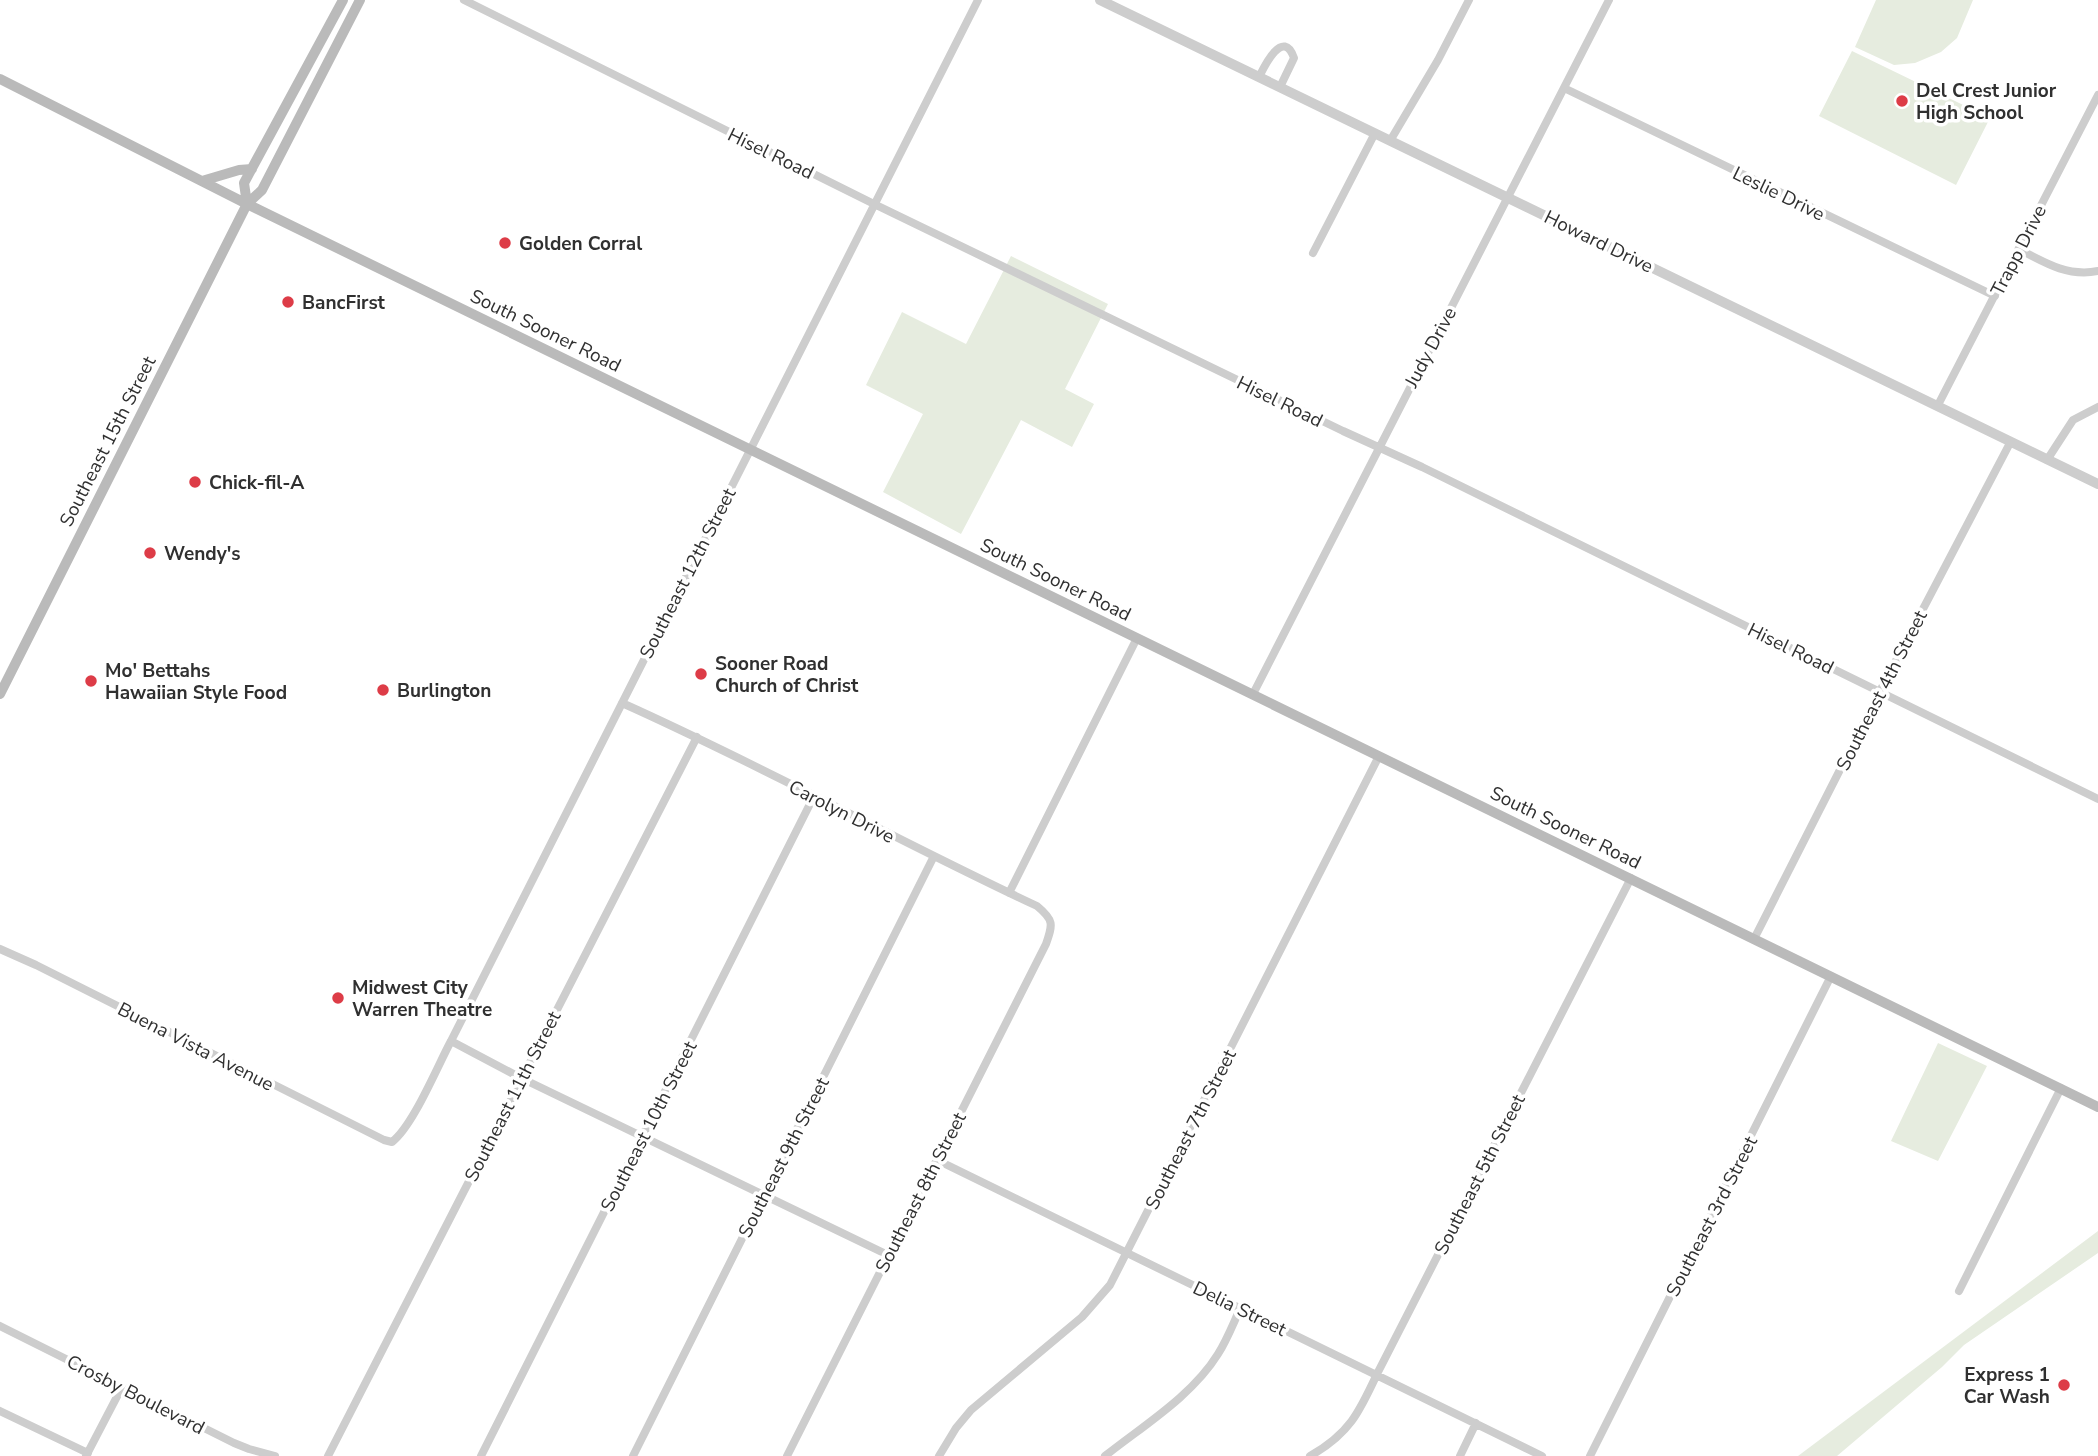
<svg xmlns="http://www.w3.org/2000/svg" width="2098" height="1456" font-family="'Nunito Sans',sans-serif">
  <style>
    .green { fill: #e6ecdf }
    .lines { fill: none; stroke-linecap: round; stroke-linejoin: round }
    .minor { stroke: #cdcdcd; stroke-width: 8 }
    .tertiary { stroke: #cdcdcd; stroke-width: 10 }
    .secondary { stroke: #bababa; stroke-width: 10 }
    .poi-dot { fill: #dd3c47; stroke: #fff; stroke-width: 2.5 }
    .labels { text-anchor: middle; stroke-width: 7; stroke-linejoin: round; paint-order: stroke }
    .poi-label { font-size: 19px; font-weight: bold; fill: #303030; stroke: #fff; text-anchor: start }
    .street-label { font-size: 19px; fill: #303030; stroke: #fff }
  </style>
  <rect width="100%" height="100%" fill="#fff"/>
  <path class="green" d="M1876,0H1973L1957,38L1941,52L1915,63L1894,65L1855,47Z
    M1852,51L1990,118L1956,185L1819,116Z
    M1011,256L1108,304L1065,389L1094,404L1072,447L1021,420L961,534L883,492L923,414L866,385L902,312L966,344Z
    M1938,1043L1987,1066L1938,1161L1891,1141Z
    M2098,1231V1253L1964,1345L1942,1367L1837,1456H1798Z"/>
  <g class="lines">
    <path class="minor" d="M464,0L874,204L1343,431L1422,467L2098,799
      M1259,77C1264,67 1283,27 1294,58L1280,87
      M1564,88L1995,296
      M1390,141L1438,60L1469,0
      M2019,249C2045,263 2068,277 2098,271
      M1313,253L1375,133
      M1938,405L2098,95
      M2047,460L2073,420L2098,407
      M1253,694L1609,0
      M622,703C763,766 898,841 1037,906C1054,920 1053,924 1046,944L787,1456
      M1009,893L1137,638
      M1754,939L1880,691L2010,443
      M0,949L36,965L384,1140L392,1142C413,1126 437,1067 451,1041L978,0
      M451,1041L521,1078L888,1255
      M937,1160L1542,1456
      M1959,1291L2061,1088
      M0,1326L234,1443L249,1449L275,1456
      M0,1411L88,1453
      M86,1456L122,1387
      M328,1456L697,737
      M481,1456L814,796
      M633,1456L933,858
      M939,1456L956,1428L971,1410L1082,1317L1110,1285L1379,756
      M1105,1456C1144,1425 1192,1396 1218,1354C1227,1340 1233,1324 1240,1309
      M1310,1456C1349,1434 1359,1413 1377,1374L1631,878
      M1460,1456L1476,1423
      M1590,1456L1831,976"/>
    <path class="tertiary" d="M1100,0L2098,484"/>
    <path class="secondary" d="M0,79L247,204L2098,1107
      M202,181L239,170L252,169
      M247,204L244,183L343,0
      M0,694L247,204L262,190L360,0"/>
  </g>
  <g class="poi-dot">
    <circle cx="1902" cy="101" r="7"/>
    <circle cx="505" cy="243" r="7"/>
    <circle cx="288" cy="302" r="7"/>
    <circle cx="195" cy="482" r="7"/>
    <circle cx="150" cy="553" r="7"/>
    <circle cx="701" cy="674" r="7"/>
    <circle cx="91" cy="681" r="7"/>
    <circle cx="383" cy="690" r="7"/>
    <circle cx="338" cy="998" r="7"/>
    <circle cx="2064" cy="1385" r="7"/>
  </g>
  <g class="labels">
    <g class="poi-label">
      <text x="1916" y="97">Del Crest Junior<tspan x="1916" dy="22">High School</tspan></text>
      <text x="519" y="250">Golden Corral</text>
      <text x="302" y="309">BancFirst</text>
      <text x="209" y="489">Chick-fil-A</text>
      <text x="164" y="560">Wendy's</text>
      <text x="715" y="670">Sooner Road<tspan x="715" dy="22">Church of Christ</tspan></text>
      <text x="105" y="677">Mo' Bettahs<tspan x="105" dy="22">Hawaiian Style Food</tspan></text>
      <text x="397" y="697">Burlington</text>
      <text x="352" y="994">Midwest City<tspan x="352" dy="22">Warren Theatre</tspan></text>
      <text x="2050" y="1381" text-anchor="end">Express 1<tspan x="2050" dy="22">Car Wash</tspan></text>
    </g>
    <g class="street-label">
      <text transform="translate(771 153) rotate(26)" y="7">Hisel Road</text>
      <text transform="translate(1779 193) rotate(26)" y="7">Leslie Drive</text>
      <text transform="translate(1599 241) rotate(26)" y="7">Howard Drive</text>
      <text transform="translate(2018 250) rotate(-63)" y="7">Trapp Drive</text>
      <text transform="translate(546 330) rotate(26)" y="7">South Sooner Road</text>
      <text transform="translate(1430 347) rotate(-62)" y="7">Judy Drive</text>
      <text transform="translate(1280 401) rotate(26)" y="7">Hisel Road</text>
      <text transform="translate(107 441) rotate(-63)" y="7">Southeast 15th Street</text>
      <text transform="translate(687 573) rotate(-63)" y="7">Southeast 12th Street</text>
      <text transform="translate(1056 579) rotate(26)" y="7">South Sooner Road</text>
      <text transform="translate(1791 648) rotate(26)" y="7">Hisel Road</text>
      <text transform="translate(1881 690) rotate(-63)" y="7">Southeast 4th Street</text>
      <text transform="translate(842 811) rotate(27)" y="7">Carolyn Drive</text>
      <text transform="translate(1566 827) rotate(26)" y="7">South Sooner Road</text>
      <text transform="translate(196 1046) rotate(27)" y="7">Buena Vista Avenue</text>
      <text transform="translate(512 1096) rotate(-63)" y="7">Southeast 11th Street</text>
      <text transform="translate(648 1126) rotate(-63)" y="7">Southeast 10th Street</text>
      <text transform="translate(1190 1129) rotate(-63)" y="7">Southeast 7th Street</text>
      <text transform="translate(783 1157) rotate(-63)" y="7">Southeast 9th Street</text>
      <text transform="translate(1479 1174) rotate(-63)" y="7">Southeast 5th Street</text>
      <text transform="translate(920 1192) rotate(-63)" y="7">Southeast 8th Street</text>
      <text transform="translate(1711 1216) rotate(-63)" y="7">Southeast 3rd Street</text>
      <text transform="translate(1240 1308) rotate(26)" y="7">Delia Street</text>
      <text transform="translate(136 1394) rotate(27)" y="7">Crosby Boulevard</text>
    </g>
  </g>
</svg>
